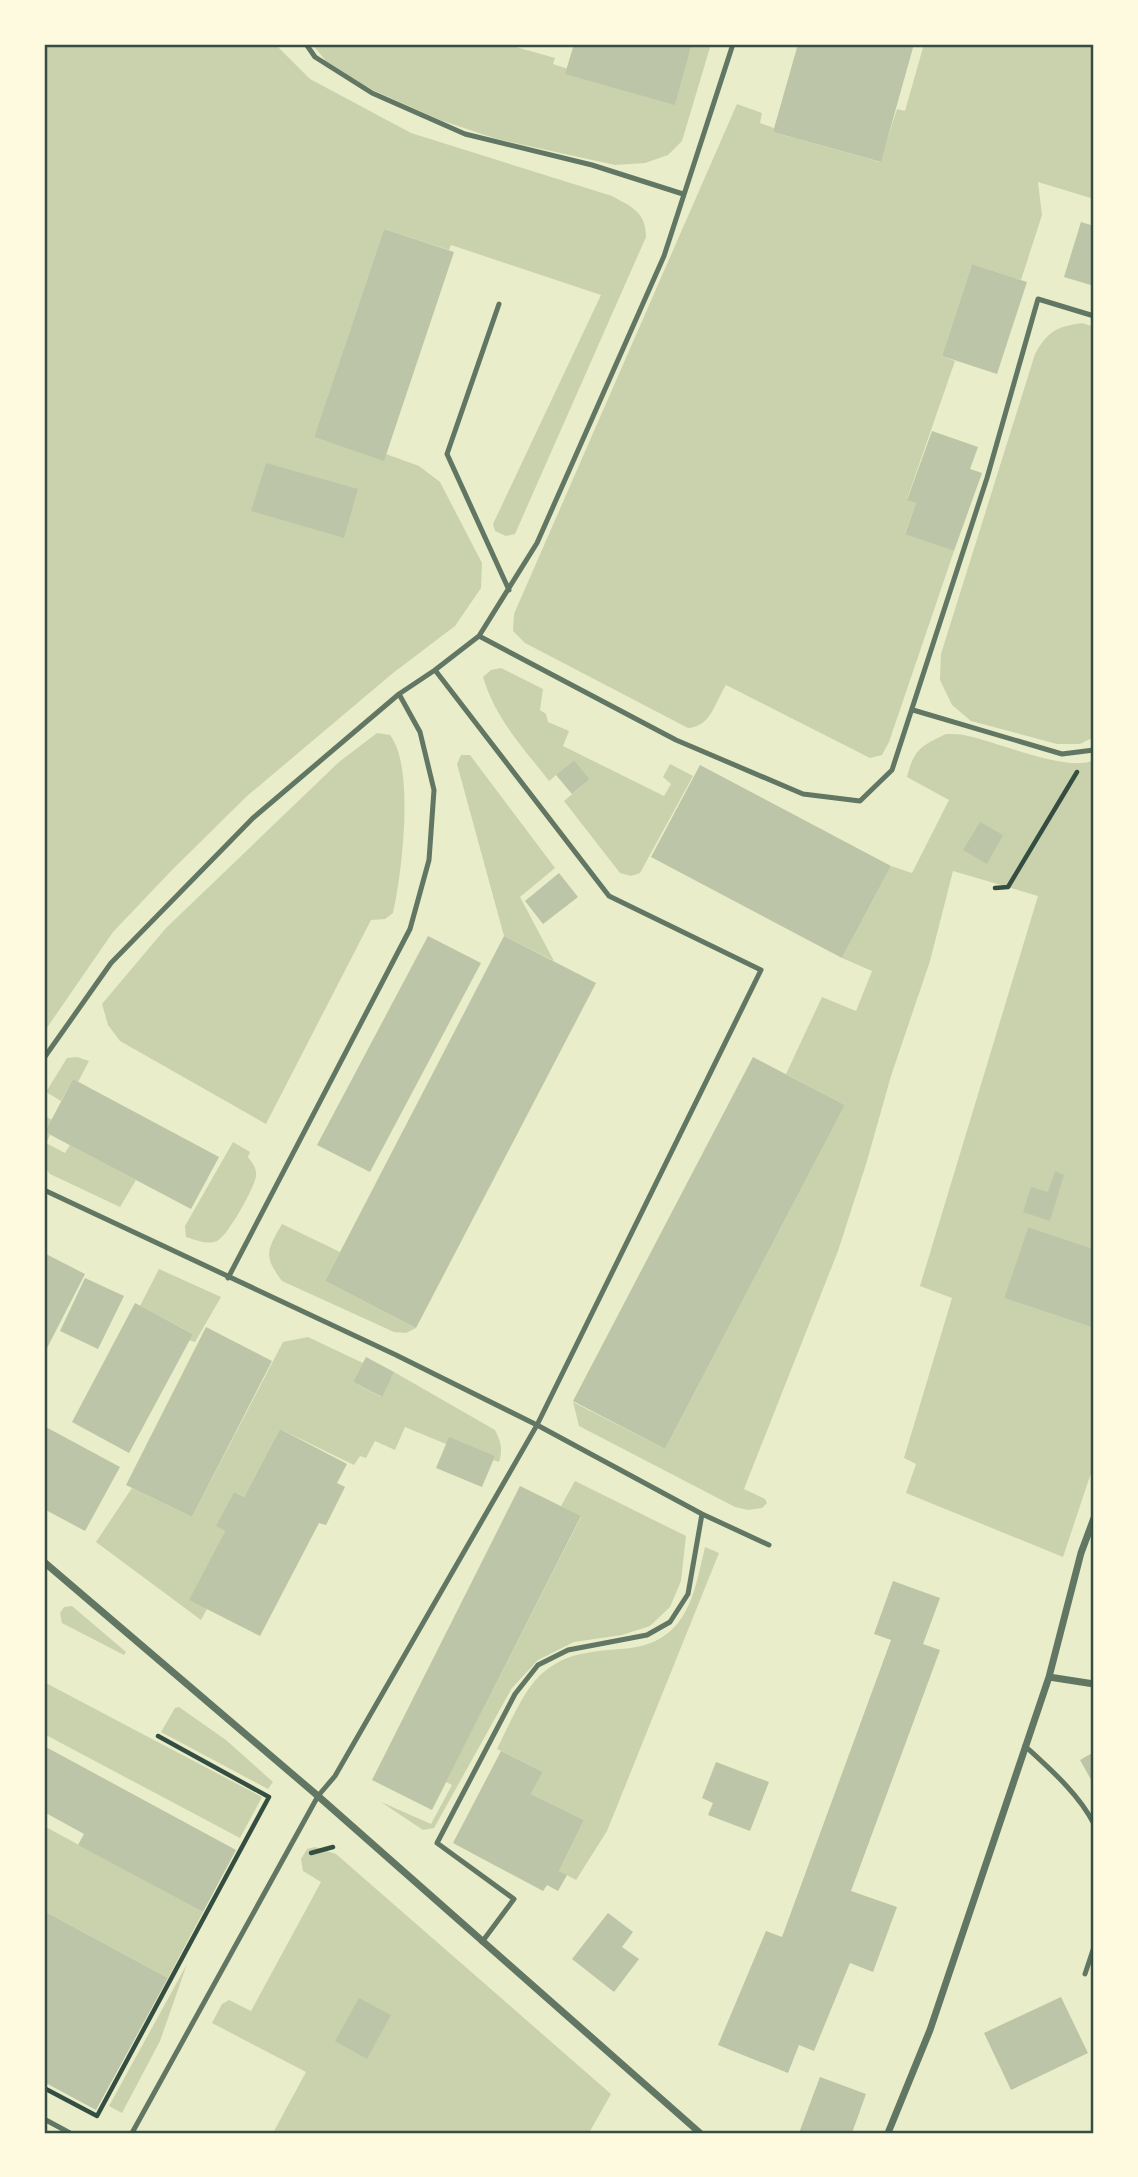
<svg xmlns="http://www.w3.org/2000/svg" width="1138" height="2177" font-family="'Nunito Sans',sans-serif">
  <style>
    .green { fill: #cad2ad }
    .building { fill: #bcc5a7 }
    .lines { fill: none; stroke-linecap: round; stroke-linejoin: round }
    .path { stroke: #344e41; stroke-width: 4.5 }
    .service { stroke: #617663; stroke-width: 5 }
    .minor { stroke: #617663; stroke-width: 7 }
    .neatline { fill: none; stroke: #344e41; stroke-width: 2.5 }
  </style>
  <rect width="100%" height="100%" fill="#e9edc9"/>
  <path class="green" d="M44,44H275L310,79L411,133L612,196C632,207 646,212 646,237L515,534L506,536L495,531L493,524L601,295L451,245L449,250L384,229L314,437L384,460L386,454L419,466L440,482L482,563L481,588L455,626L393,673L246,797L172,870L113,932L44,1032Z
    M312,44H505L555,58L553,64L675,104L692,44H711L682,141L668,155L645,163L615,165L497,139L440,120L366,87L326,61Z
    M924,44H1094V199L1038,182L1042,215L1021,280L972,264L942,356L955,361L907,499L916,503L905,533L954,551L889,742L882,755L870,758L726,685C715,702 711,727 688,728L525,643L513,631L514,614L737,104L762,113L760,123L774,128L773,132L880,162L897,109L905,111Z
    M1082,323L1094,327V737L1080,744H1057L971,721L952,705L940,680L941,654L1035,354C1048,331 1056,327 1082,323Z
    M501,668L543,689L540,710L546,714L548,722L569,731L563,746L664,796L671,784L663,777L670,764L693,776L640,873L631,876L620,873L564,801L590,779L574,760L549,781C523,747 496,720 483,677L491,670Z
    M377,733L390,735C415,767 402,873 393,913L385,919L371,920L266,1124L120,1041L108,1025L102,1004L166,928L339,762Z
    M946,734C954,734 961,734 968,736C998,742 1068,773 1094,760V1249L1028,1227L1004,1298L1094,1328V1342L1092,1349L1094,1351V1464L1063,1557L906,1493L916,1464L904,1458L952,1298L920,1286L1038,896L953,871L930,961L891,1076L867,1161L838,1251L744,1489L765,1499L767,1503L762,1508L748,1510L735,1507L579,1426L573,1402L665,1449L845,1105L786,1074L822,997L856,1011L872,971L842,958L891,866L912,873L949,800L907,777C914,749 921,746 946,734Z
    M461,755H470L555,868L520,897L554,961L504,936L457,764Z
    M77,1057L89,1061L78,1082L73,1079L61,1101L46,1092L67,1058Z
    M44,1115L52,1120L45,1132L50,1135L46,1143L65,1153L70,1145L136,1180L120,1207L50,1174L44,1167Z
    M233,1142L250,1152L248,1157C252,1163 257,1168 256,1176C255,1187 227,1237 217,1241C206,1245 196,1240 186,1237L185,1226Z
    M282,1224L340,1252L325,1281L416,1328L406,1333L394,1332L282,1281C263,1256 267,1250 282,1224Z
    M159,1269L221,1297L195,1342L189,1340L192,1333L140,1306Z
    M308,1337L363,1363L353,1382L381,1397L394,1372L495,1430C501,1442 503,1449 499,1462L493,1460L495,1456L446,1444L405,1427L395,1450L375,1441L366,1458L360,1456L354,1465L280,1429L244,1497L234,1492L217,1526L225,1531L190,1599L207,1609L201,1620L96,1542L132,1488L192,1517L283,1342Z
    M575,1481L686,1536L681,1581L670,1607L650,1626L622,1635L574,1642L538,1660L512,1688L434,1828L423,1830L381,1802L431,1824L452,1785L446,1782L581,1517L561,1506Z
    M705,1547L719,1553L607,1831L576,1880L559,1871L584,1820L531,1794L543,1772L497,1749C509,1726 524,1687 545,1671C563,1657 577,1654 599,1651C615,1649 633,1649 648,1644C690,1630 696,1585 705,1547Z
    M72,1606L126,1652L124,1655L62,1623L60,1613L64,1607Z
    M44,1682L262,1797L240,1838L44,1734Z
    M179,1707L226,1740L273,1782L268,1789L161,1732L175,1708Z
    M44,1826L203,1912L168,1978L44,1911Z
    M315,1847L336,1854L611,2094L589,2133H273L306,2072L212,2023L222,2004L229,2000L251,2011L321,1882L303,1871L301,1859L307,1849Z
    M187,1964L160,2041L122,2113L109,2106Z"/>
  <path class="building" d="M574,44H692L675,105L565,74Z
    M798,44H914L881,162L773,132Z
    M1081,222L1094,226V286L1064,277Z
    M384,229L454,252L384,461L314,437Z
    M972,264L1027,282L997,374L942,356Z
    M932,431L978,447L970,469L982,473L954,551L905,534L916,503L907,500Z
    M266,463L358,489L344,538L251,511Z
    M574,760L590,779L572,794L556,775Z
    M700,765L891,866L842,958L651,857Z
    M980,822L1003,835L987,864L963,850Z
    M559,873L578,897L543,924L525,901Z
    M428,936L481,963L370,1172L317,1145Z
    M504,936L596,983L416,1328L325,1281Z
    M753,1057L845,1105L665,1449L573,1401Z
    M73,1079L219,1157L191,1209L45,1132Z
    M1055,1171L1064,1175L1050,1221L1023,1212L1031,1187L1048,1192Z
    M1028,1227L1094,1249V1328L1004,1298Z
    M44,1253L85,1274L44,1354Z
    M85,1278L124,1296L98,1349L60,1331Z
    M135,1303L193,1334L129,1453L72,1422Z
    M206,1327L272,1361L192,1517L126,1485Z
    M366,1357L394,1372L382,1397L353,1382Z
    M44,1426L120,1467L85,1531L44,1509Z
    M280,1429L347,1464L337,1483L345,1487L326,1525L319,1523L260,1636L189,1600L225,1531L216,1526L234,1492L244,1497Z
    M449,1437L495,1456L482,1487L436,1468Z
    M520,1486L581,1516L432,1810L372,1780Z
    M893,1581L940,1598L923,1644L940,1650L851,1891L897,1907L873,1972L850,1963L814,2051L799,2045L788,2073L718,2045L766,1931L782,1937L891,1640L874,1634Z
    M44,1746L236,1850L203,1912L78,1845L84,1834L44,1812Z
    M501,1751L543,1772L531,1794L584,1820L559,1871L567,1875L558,1891L547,1885L543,1891L453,1843Z
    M1094,1752V1785L1080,1760Z
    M716,1762L769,1782L750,1831L708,1815L713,1803L702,1798Z
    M44,1911L168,1978L96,2110L44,2082Z
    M608,1913L633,1932L622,1947L639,1959L614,1992L572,1959Z
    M1061,1997L1088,2053L1011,2090L984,2033Z
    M359,1998L391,2015L367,2059L335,2041Z
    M820,2077L866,2094L852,2133H799Z"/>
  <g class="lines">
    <path class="path" d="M995,888L1008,887L1077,772
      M311,1853L333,1847
      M44,2088L97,2116L269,1797L158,1736"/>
    <path class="service" d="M306,44L315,57L372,93L465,134L592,165L683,194
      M499,304L447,454L509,590
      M479,636L537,543L664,256L733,44
      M913,710L1062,754L1094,750
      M44,1058L111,963L253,818L399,694L435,670L479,636L676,740L803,794L860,801L892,770L987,478L1038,299L1094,316
      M44,1190L396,1355L537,1425L702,1514L769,1545
      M228,1278L410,929L429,860L434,790L420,732L399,694
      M1025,1746C1050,1769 1079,1794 1094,1824
      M482,1942L514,1899L437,1843L515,1694L538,1665L568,1650L647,1635L670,1622L688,1594L702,1514
      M1085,1974L1094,1947
      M44,2119L70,2133
      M132,2133L318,1796L335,1776L537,1425L761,970L609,896L435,670"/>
    <path class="minor" d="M44,1562L318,1796L700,2133
      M1049,1677L1094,1684
      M888,2133L930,2030L1049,1677L1081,1553L1094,1518"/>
  </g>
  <rect width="1138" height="2177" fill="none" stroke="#fefae0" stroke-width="91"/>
  <rect x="46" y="46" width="1046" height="2086" class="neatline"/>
</svg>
